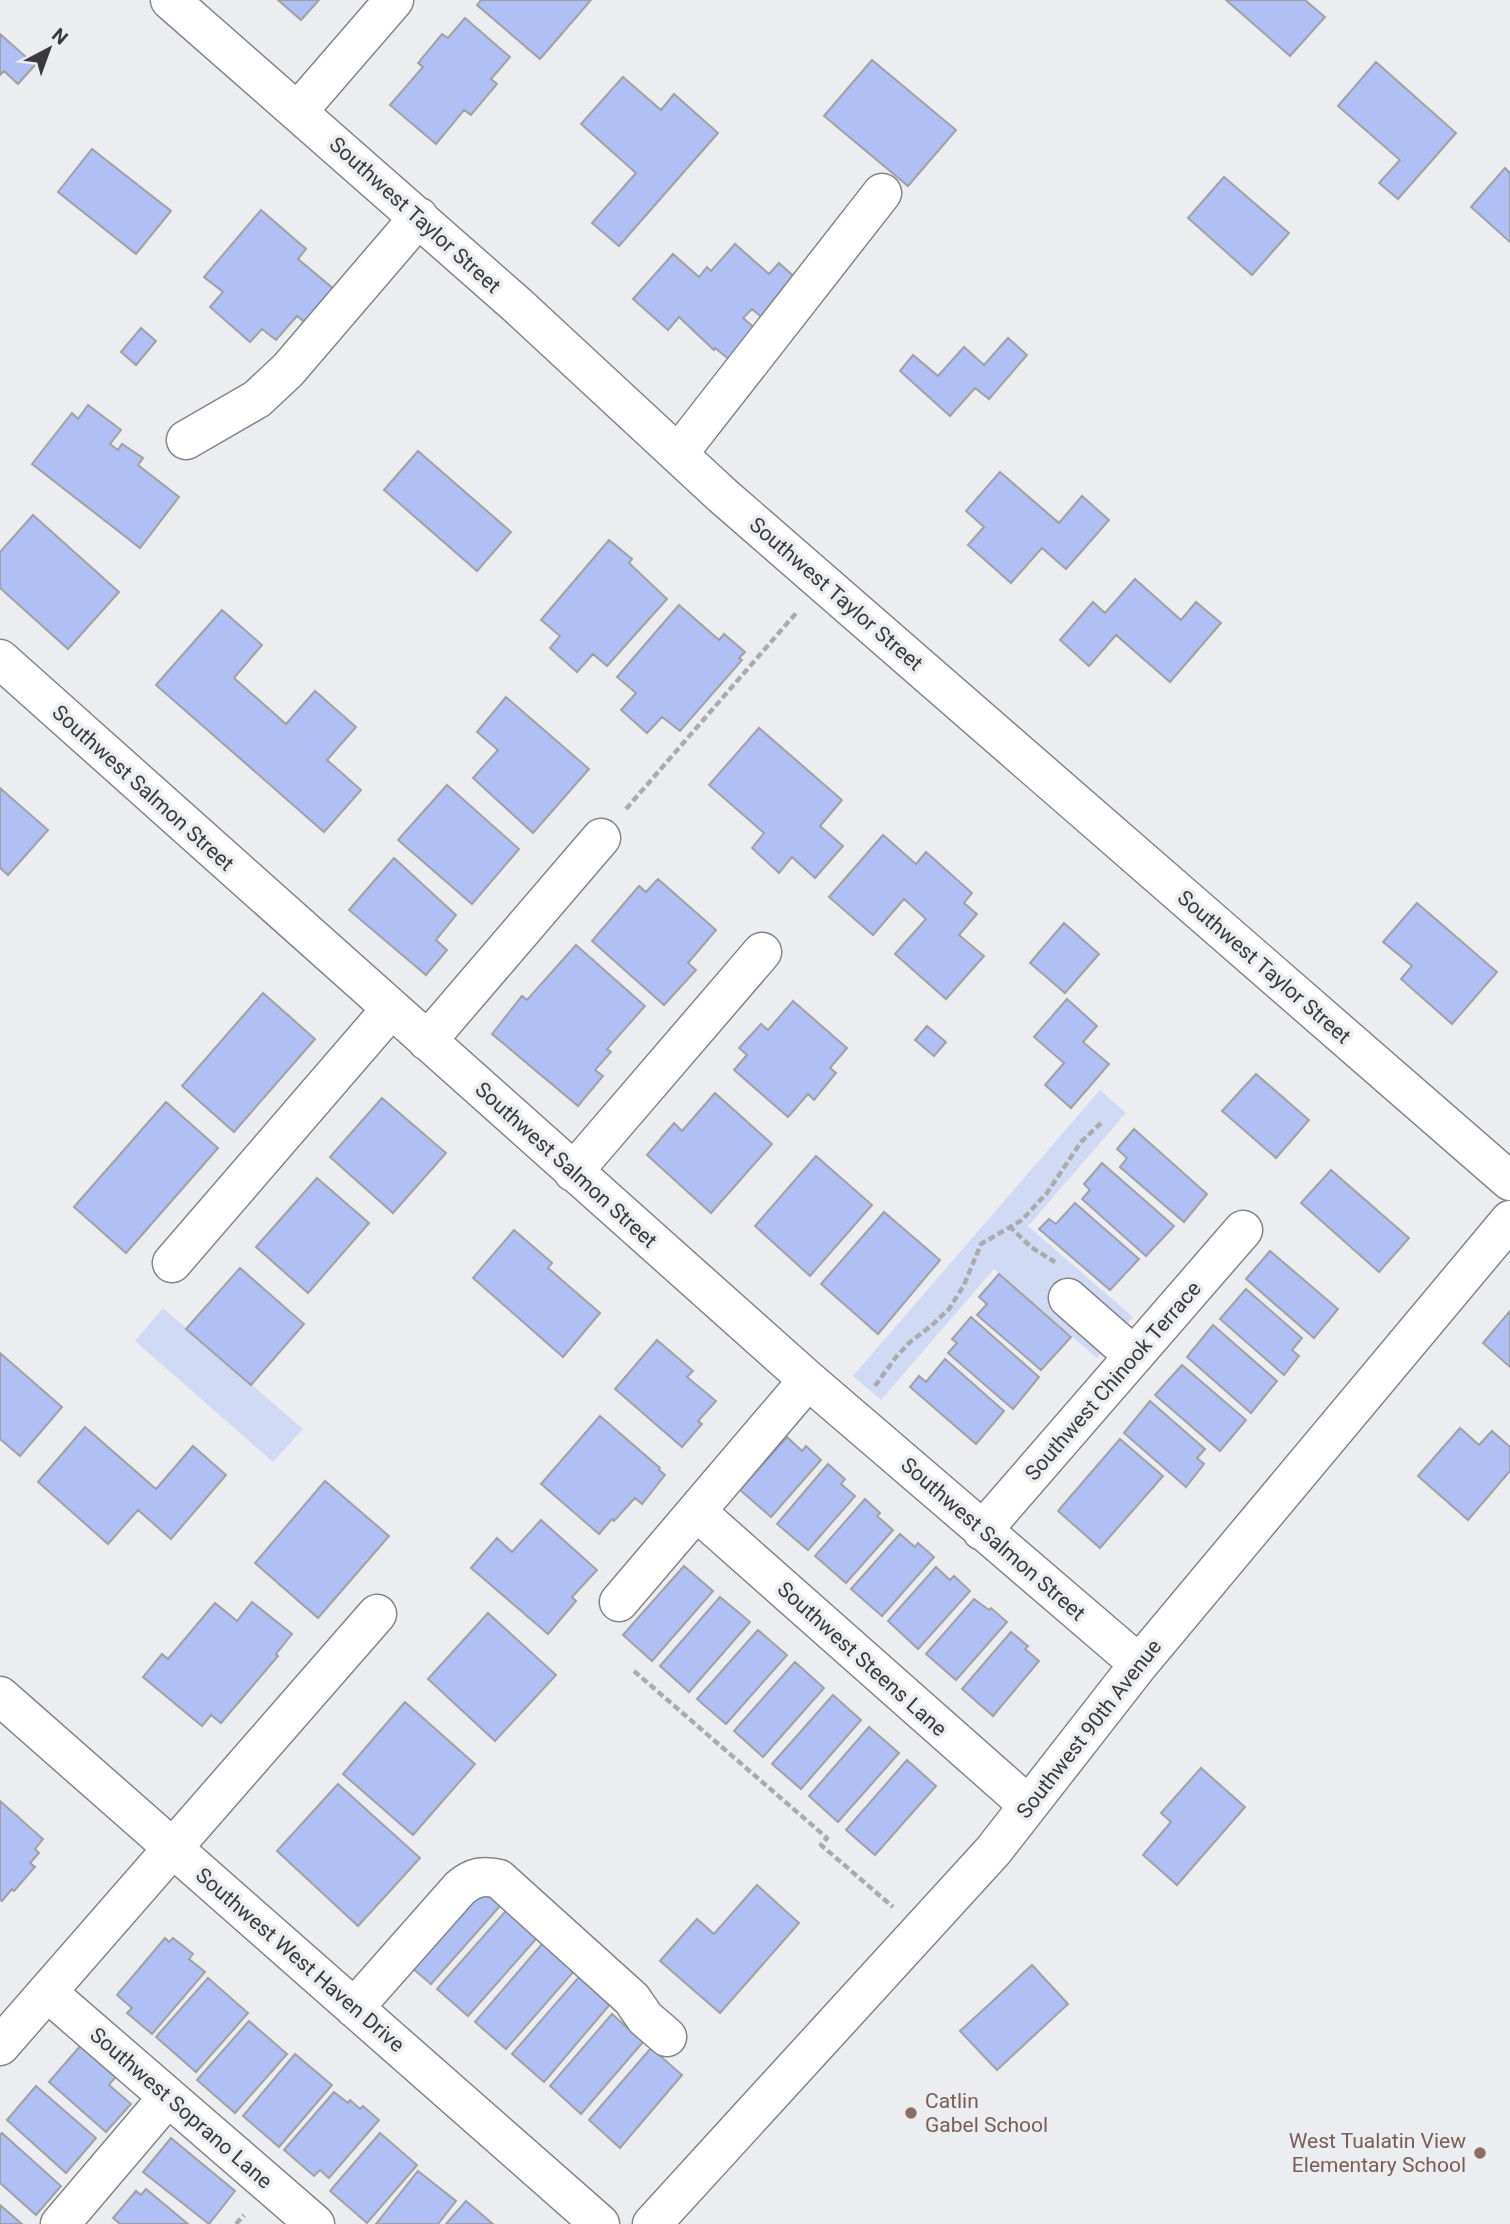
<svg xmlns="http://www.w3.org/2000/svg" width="1510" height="2224" font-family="Roboto,sans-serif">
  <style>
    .green { fill: #d1daf4 }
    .building { fill: #b0c0f5; stroke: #a0a1a4; stroke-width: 2 }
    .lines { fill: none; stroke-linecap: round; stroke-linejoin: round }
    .minor-casing { stroke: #848589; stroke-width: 41 }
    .path { stroke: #aaabad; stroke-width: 4.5; stroke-dasharray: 7 3.5; stroke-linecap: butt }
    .minor { stroke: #fff; stroke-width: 38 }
    .education-dot { fill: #8d6e63; stroke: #ecedf0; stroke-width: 2.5 }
    .labels { text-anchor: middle; stroke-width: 7; stroke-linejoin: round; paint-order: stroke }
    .street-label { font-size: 21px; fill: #3a3a3c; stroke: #ecedf0 }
    .education-label { font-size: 21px; fill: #785e54; stroke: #ecedf0; text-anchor: start }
  </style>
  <rect width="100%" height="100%" fill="#ecedf0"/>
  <path class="green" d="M1100,1090L1126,1113L1028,1226L1133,1317L1097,1358L994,1269L881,1400L853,1376Z
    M163,1308L303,1429L273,1462L135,1341Z"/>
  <path class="building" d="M278,0H319L301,20Z
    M481,0H591L540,59L477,5Z
    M1226,0H1305L1325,17L1290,56Z
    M465,18L510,57L491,79L497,84L471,115L464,110L436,144L390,105L423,67L418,63L442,34L448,38Z
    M0,34L35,65L18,84L4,71L0,75Z
    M872,60L956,130L908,186L824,116Z
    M1376,62L1456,133L1398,199L1379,183L1400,160L1338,106Z
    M623,77L661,110L674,94L718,133L619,246L592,223L636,173L581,124Z
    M92,149L171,211L136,254L58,192Z
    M1505,168L1510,173V242L1471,207Z
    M1224,177L1289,233L1252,275L1188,218Z
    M261,210L306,249L298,259L341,295L313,329L297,316L276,340L262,329L250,342L210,307L223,292L204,277Z
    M735,244L769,274L779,263L799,281L765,320L752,309L743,318L756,329L730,360L715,348L714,350L679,317L668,330L633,299L673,254L699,277L707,267L711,271Z
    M141,328L156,341L136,365L121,352Z
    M1008,338L1027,355L989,399L975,388L950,416L900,371L913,355L938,376L964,347L984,365Z
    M88,405L121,430L110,444L118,450L122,444L143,458L138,465L179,497L140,548L32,464L72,413L78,419Z
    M418,451L511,532L477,571L384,490Z
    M1000,472L1059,523L1082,496L1109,520L1066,569L1042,548L1011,583L968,545L984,527L966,511Z
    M33,515L119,592L68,649L0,588V552Z
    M609,540L632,559L629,563L667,599L607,666L593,654L577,672L550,648L560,636L541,620Z
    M1135,579L1181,620L1196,602L1221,623L1170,682L1116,635L1089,666L1060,640L1093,602L1105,613Z
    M679,605L719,640L724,634L745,652L739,658L742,660L680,731L662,717L647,733L621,710L636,693L617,677Z
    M222,610L262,645L234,678L286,724L315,691L356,727L327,760L361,790L324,832L156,685Z
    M506,697L589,769L533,833L473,778L498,750L477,732Z
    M759,728L842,800L820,826L843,846L815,878L792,857L779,873L752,848L764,833L709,785Z
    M447,785L519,849L472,904L398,840Z
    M0,788L48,830L8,875L0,868Z
    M883,835L916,864L926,852L972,893L964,903L977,914L959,935L984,956L946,999L895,954L926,919L904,899L873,935L829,897Z
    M394,858L456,915L436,940L447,950L426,975L349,910Z
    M658,879L716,930L688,963L696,970L664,1005L592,941L639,886L646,892Z
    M1417,903L1497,972L1452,1024L1401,979L1412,966L1383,942Z
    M1064,923L1099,954L1065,993L1030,963Z
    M576,945L645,1006L607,1049L611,1052L595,1070L603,1076L578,1106L492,1034L522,996L527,1000Z
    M263,993L315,1039L234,1132L182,1086Z
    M1067,999L1097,1026L1083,1042L1109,1064L1071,1108L1045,1085L1064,1063L1034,1037Z
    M793,1001L847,1048L830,1068L836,1073L814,1100L808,1094L788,1117L734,1070L747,1055L739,1048L761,1024L768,1030Z
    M927,1026L946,1042L934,1056L915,1040Z
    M1256,1074L1309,1120L1276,1158L1222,1111Z
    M715,1093L772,1144L711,1213L647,1155L674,1123L682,1131Z
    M382,1098L446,1153L393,1213L330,1157Z
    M166,1102L218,1148L126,1253L74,1207Z
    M1134,1129L1207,1194L1184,1222L1120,1167L1127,1158L1117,1149Z
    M816,1156L872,1205L810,1276L755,1226Z
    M1102,1163L1174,1226L1146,1256L1082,1199L1090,1190L1084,1184Z
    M1331,1170L1409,1238L1379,1272L1301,1203Z
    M317,1178L369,1223L308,1293L256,1247Z
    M1075,1203L1139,1259L1110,1290L1039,1229L1049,1219L1056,1224Z
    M884,1212L940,1260L878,1334L821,1284Z
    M514,1230L552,1263L548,1268L600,1313L563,1357L473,1278Z
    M1270,1251L1338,1309L1314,1338L1246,1279Z
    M240,1268L304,1324L251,1385L186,1329Z
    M999,1274L1071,1337L1041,1370L977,1315L987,1304L979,1297Z
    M1246,1289L1302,1338L1292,1350L1299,1356L1284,1375L1220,1319Z
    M1510,1311V1367L1483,1343Z
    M971,1317L1039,1377L1013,1409L948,1353L957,1343L952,1339Z
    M1213,1325L1277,1381L1251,1413L1187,1357Z
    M657,1340L693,1371L687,1377L716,1401L698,1421L702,1424L682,1447L615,1389Z
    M0,1353L62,1407L20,1456L0,1439Z
    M945,1359L1004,1411L976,1444L910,1387L919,1376L926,1382Z
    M1182,1365L1246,1420L1220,1451L1155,1395Z
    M1150,1401L1205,1449L1197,1458L1204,1464L1186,1487L1124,1433Z
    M600,1416L660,1468L659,1470L665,1475L642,1504L635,1498L614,1521L612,1519L599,1534L541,1484Z
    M85,1427L156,1489L193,1446L226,1475L171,1539L138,1510L108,1544L38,1482Z
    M1460,1428L1479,1445L1492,1431L1510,1447V1471L1468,1520L1418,1476Z
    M787,1437L802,1451L806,1446L821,1460L771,1517L740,1490Z
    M1120,1439L1163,1476L1100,1548L1058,1511Z
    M828,1464L845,1479L841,1484L855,1496L808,1550L777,1524Z
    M325,1481L389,1536L318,1618L255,1563Z
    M865,1499L880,1513L877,1516L893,1530L846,1583L815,1556Z
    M541,1520L597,1570L572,1597L576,1601L548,1634L471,1568L497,1538L512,1552Z
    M900,1534L915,1547L918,1543L934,1557L882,1616L851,1589Z
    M684,1566L713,1591L652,1661L623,1635Z
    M936,1567L950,1580L954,1576L970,1591L918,1649L888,1621Z
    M720,1597L750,1622L689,1692L660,1666Z
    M974,1599L989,1610L991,1608L1007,1622L956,1680L926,1654Z
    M252,1602L292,1634L276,1654L278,1656L221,1723L211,1715L202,1726L143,1677L162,1654L168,1659L215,1603L237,1621Z
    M488,1613L556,1675L495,1741L428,1679Z
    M758,1630L787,1655L726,1724L697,1699Z
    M1011,1632L1028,1646L1025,1649L1039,1661L993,1716L962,1689Z
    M795,1662L824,1688L763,1757L734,1731Z
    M833,1695L861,1720L801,1789L772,1764Z
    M405,1702L475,1764L413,1835L343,1774Z
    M869,1727L899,1753L838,1822L809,1796Z
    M907,1760L936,1786L875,1855L846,1830Z
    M1201,1768L1245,1807L1177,1885L1143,1855L1171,1822L1161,1813Z
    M338,1784L420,1858L358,1926L277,1851Z
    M0,1801L43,1839L35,1849L39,1853L30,1863L35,1867L14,1891L12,1889L2,1901L0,1900Z
    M472,1882L488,1897L495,1888L507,1898L431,1984L405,1962Z
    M757,1885L799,1923L720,2013L660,1961L697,1919L714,1934Z
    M512,1904L543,1931L468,2016L437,1989Z
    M549,1936L581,1963L506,2049L475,2022Z
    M165,1938L169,1942L173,1938L193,1954L189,1959L205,1972L152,2034L127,2013L132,2008L117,1995Z
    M1032,1965L1068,2004L997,2070L960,2031Z
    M586,1969L617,1996L544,2082L512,2054Z
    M208,1978L248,2013L196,2072L156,2037Z
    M612,2014L643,2042L581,2114L550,2086Z
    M249,2021L287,2054L235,2113L197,2080Z
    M82,2044L117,2075L109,2085L131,2104L106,2132L49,2082Z
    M651,2048L682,2075L620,2148L589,2120Z
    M295,2054L332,2085L279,2147L243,2116Z
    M36,2086L96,2138L66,2173L7,2120Z
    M334,2092L348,2103L350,2100L360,2109L363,2106L379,2120L329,2178L320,2170L314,2176L284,2150Z
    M2,2133L61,2186L36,2215L0,2183V2135Z
    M380,2133L417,2165L367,2223L330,2191Z
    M171,2138L235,2191L209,2224L143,2172Z
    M418,2171L456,2201L438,2224H376Z
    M146,2189L188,2224H120L113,2218L136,2191L141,2195Z
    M466,2201L493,2224H446Z
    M0,2205L22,2224H0Z"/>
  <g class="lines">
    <defs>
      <path id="minor" d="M170,0L516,304L722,495L1510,1181
        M298,111L394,0
        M186,440L257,399L288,370L419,217
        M678,454L882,193
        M0,659L808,1380L1139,1664
        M427,1041L601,838
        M573,1172L762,952
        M172,1263L391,1009
        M1068,1298L1134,1356
        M697,1512L1028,1805
        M982,1531L1243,1230
        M619,1602L808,1380
        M0,1696L600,2224
        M47,1992L315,2224
        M354,2008L460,1888C473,1877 483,1875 499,1879L632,1999L645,2018L667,2037
        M0,2046L377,1614
        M60,2224L168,2097
        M652,2224L993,1851L1139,1664L1510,1220"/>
    </defs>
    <use href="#minor" class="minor-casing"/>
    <path class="path" d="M626,809L797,612
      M1009,1226L1031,1247L1055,1262
      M875,1386L896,1357L910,1342L931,1326L949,1309L964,1285L981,1244L1022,1220L1047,1193L1081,1142L1101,1123
      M634,1671L827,1838L821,1845L893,1907
      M236,2224L244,2215"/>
    <use href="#minor" class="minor"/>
  </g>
  <g class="education-dot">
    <circle cx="911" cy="2113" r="7"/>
    <circle cx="1480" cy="2153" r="7"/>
  </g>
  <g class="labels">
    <g class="street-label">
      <text transform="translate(415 215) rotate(42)" y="7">Southwest Taylor Street</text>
      <text transform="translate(836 594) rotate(41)" y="7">Southwest Taylor Street</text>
      <text transform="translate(143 788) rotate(42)" y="7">Southwest Salmon Street</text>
      <text transform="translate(1264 967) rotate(41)" y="7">Southwest Taylor Street</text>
      <text transform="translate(566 1165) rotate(42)" y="7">Southwest Salmon Street</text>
      <text transform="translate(1113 1381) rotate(-49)" y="7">Southwest Chinook Terrace</text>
      <text transform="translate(993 1539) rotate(41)" y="7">Southwest Salmon Street</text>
      <text transform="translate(862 1659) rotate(42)" y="7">Southwest Steens Lane</text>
      <text transform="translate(1089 1729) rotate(-52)" y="7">Southwest 90th Avenue</text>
      <text transform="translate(300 1960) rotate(41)" y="7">Southwest West Haven Drive</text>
      <text transform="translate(181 2108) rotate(41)" y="7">Southwest Soprano Lane</text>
    </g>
    <g class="education-label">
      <text x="925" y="2108">Catlin<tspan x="925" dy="24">Gabel School</tspan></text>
      <text x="1466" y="2148" text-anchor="end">West Tualatin View<tspan x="1466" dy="24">Elementary School</tspan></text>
    </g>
  </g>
  <g transform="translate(49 49) rotate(41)" stroke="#ecedf0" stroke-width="5" paint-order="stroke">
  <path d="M0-5L12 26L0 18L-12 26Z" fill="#3a3a3c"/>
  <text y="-10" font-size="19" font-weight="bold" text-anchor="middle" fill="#3a3a3c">N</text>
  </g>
</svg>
